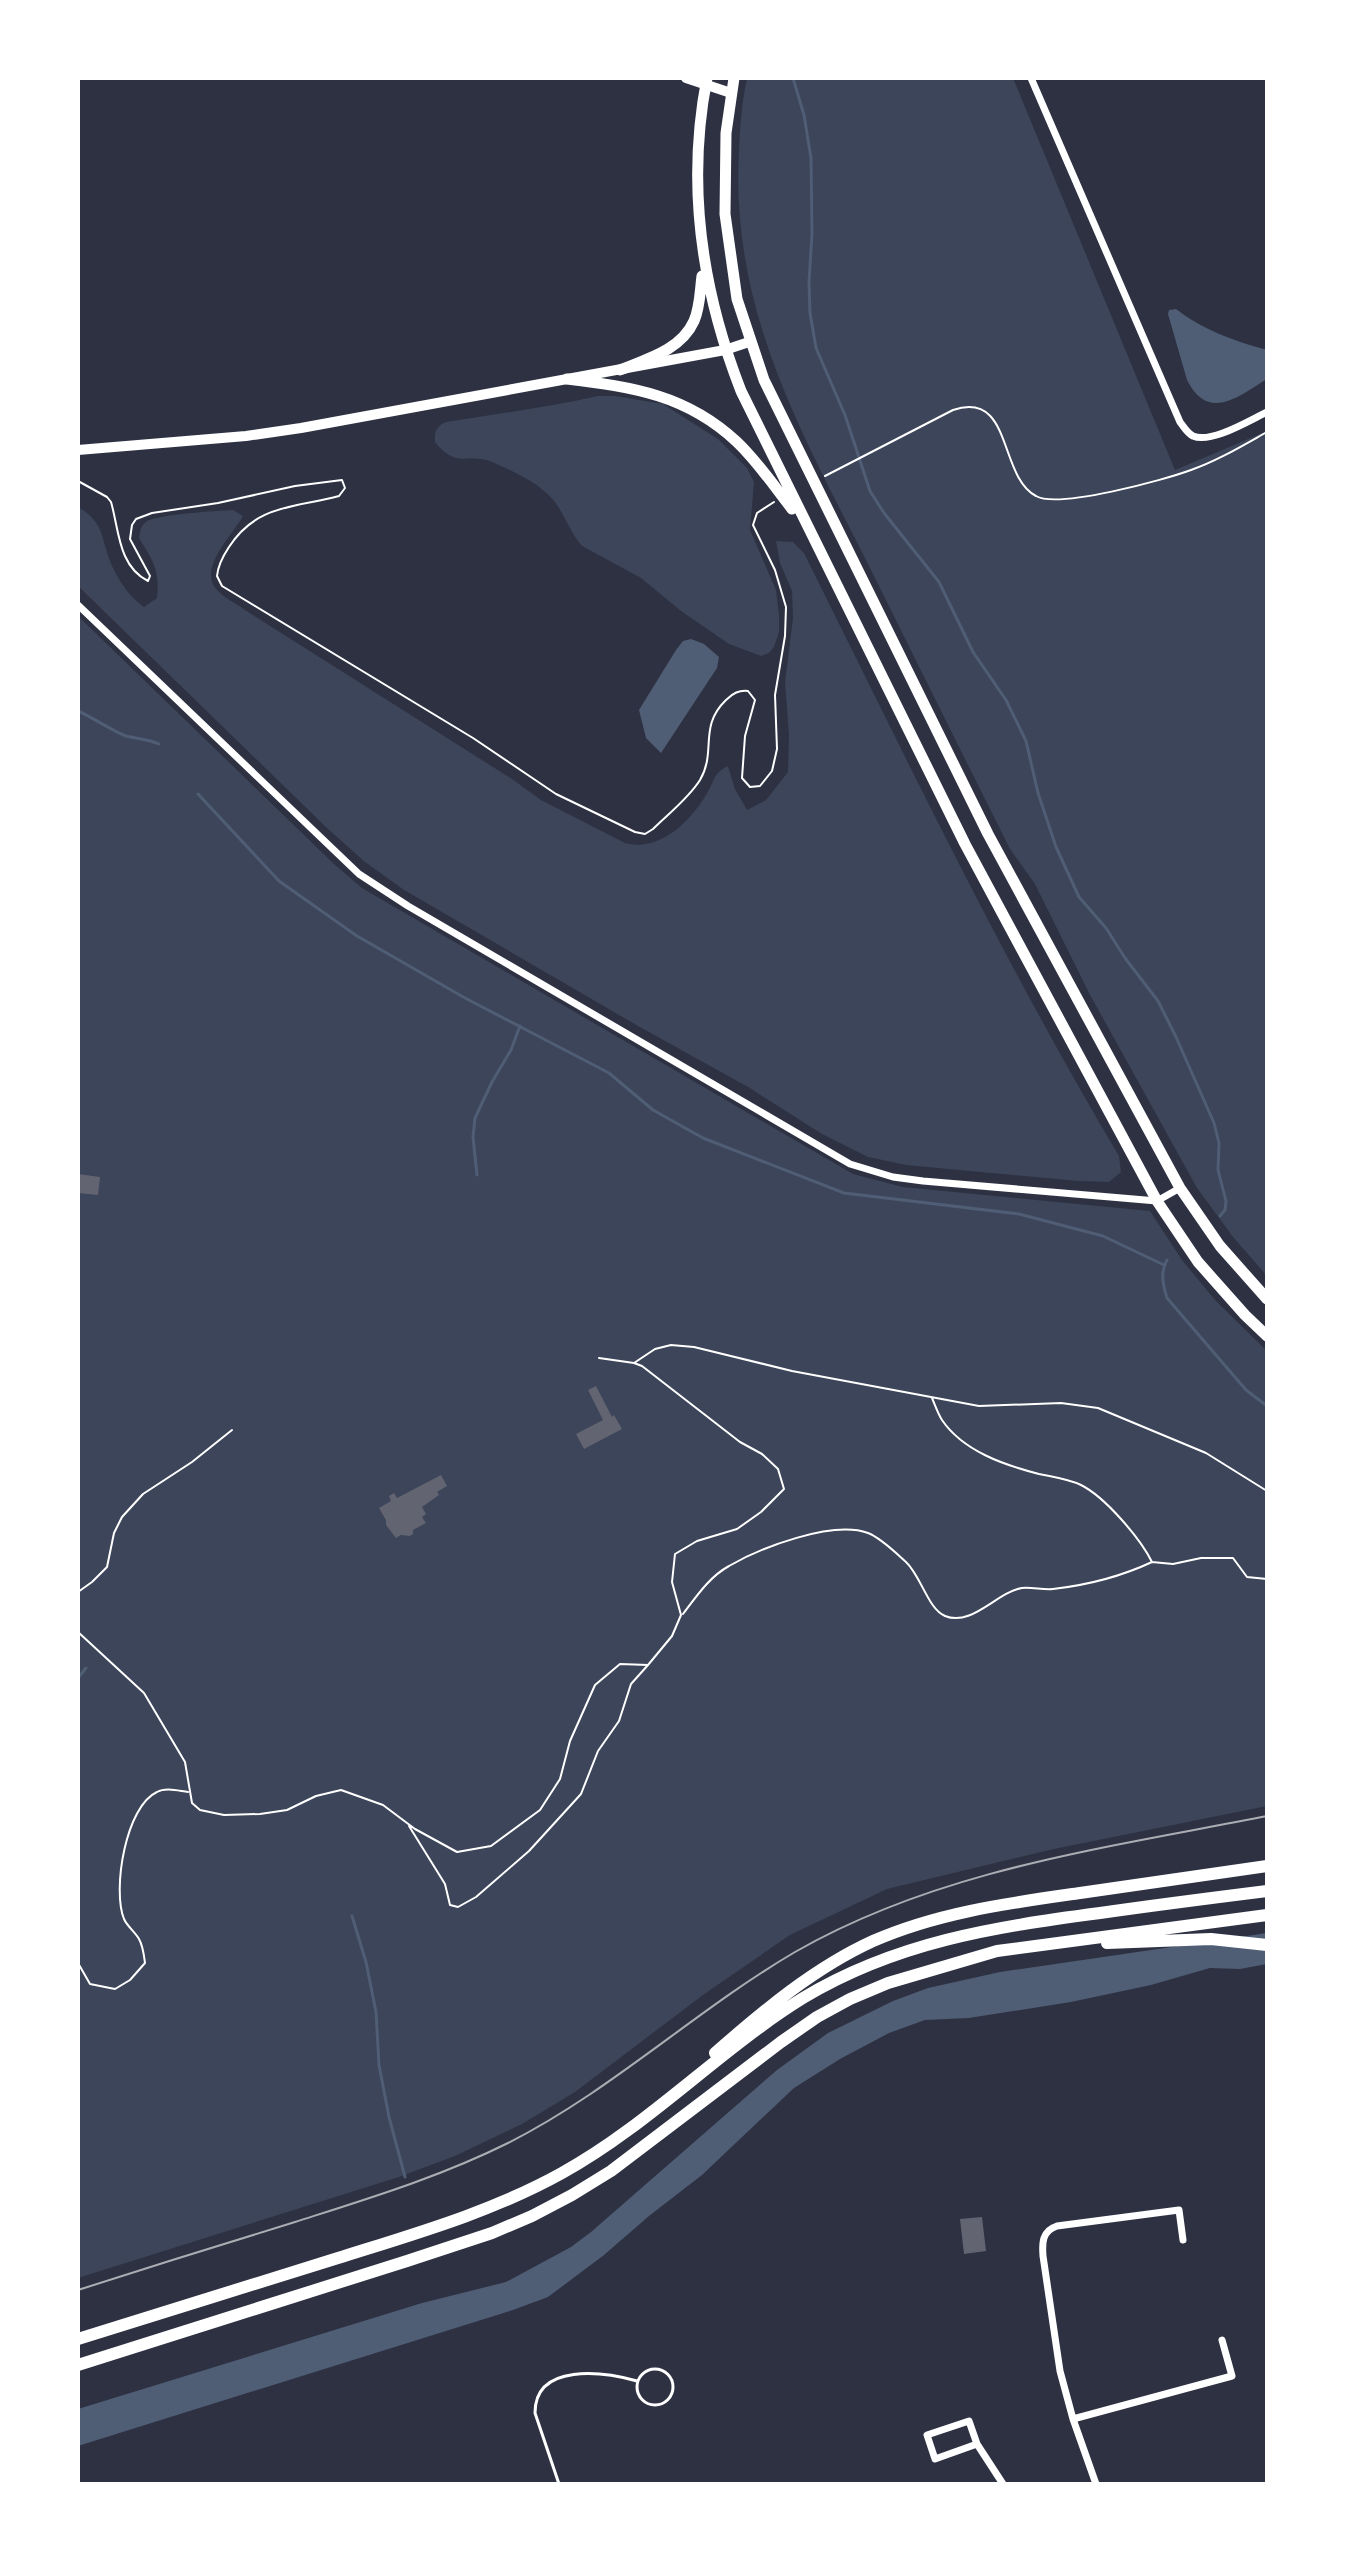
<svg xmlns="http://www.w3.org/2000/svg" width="1345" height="2562" font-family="Barlow,sans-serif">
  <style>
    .green { fill: #3c4559 }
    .water { fill: #4f5d75 }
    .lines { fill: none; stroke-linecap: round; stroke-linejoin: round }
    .stream { stroke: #4f5d75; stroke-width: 3 }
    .building { fill: #626471 }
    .path { stroke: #fff; stroke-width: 2 }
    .service { stroke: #fff; stroke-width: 3 }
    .minor { stroke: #fff; stroke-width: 7 }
    .secondary { stroke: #fff; stroke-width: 10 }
    .primary { stroke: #fff; stroke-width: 11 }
    .motorway { stroke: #fff; stroke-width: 12 }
    .tram { stroke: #abadb3; stroke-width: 2 }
  </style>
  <rect width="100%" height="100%" fill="#2d3142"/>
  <path class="green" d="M747,78H1013L1175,470L1267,431V1276L1233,1237L1197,1188L1089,993L1035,884L1010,849C964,757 918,665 872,572C802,433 730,312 739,150C740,126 742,101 747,78Z
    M598,396H615L663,404L718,439L747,468L754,482L750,530L776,590L779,615V632L774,647L769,653L761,656L729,644L681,611L641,578L582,546C572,535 567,521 559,508C545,485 516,473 492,462C469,452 457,470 435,442C434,431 437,426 446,422C497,414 548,407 598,396Z
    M78,507C104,522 101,537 110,561C117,578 128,596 144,607L157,598C160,570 153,561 139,538C140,531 141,525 147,521C161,514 215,511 233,510L243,516C234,533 201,565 214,586C220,596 236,603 245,610L512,779L541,800L625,843C659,852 689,823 706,795C715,781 712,774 728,766L735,789L747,810L766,800L788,772L789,735L785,682L793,618L792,591L780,563L776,541L793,542L804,553C905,756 1003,961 1119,1156L1121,1172L1109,1182L1078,1181L906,1165L868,1157L822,1134L748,1087L638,1026L404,890L365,862L328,829L78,586Z
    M78,616L334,864L362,888L853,1174L903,1187L1150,1211L1182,1260L1216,1301L1267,1351V1806L1054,1849L887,1889L790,1935L703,1995L575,2092L522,2124L455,2156L399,2177L78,2278Z"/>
  <path class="water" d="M1176,309C1203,330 1234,341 1267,350V379C1238,397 1208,422 1187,380L1168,314L1169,310Z
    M691,639L704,644L719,657L717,668L661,753L646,738L639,710L676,650L683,641Z
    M1267,1933V1964L1240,1969L1210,1968L1151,1985L1071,2002L969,2018L925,2020L889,2033L840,2059L794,2088L702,2175L649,2216L604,2255L548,2297L513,2310L78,2446V2409L422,2303L506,2282L571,2247L591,2232L777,2070L828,2033L893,2001L928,1988L1000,1972Z"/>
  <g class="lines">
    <path class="stream" d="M793,78L804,115L811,158L812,234L809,282L810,313L816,348L845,415L870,491L884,513L939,582L973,652L1006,700L1026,741L1038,793L1056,847L1079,897L1106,928L1125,958L1158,1001L1176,1037L1214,1123L1219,1143L1218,1170L1226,1201L1225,1210L1220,1216
      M78,711C92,717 114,732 126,736C138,739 148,739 159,744
      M198,794L279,881L357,936L465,998L609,1073L653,1110L703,1138L844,1193L1019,1214L1103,1236L1164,1265
      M477,1175L473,1137L475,1118L492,1082L511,1050L520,1026
      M1167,1260C1160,1272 1163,1285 1167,1298L1246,1390L1267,1406
      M78,1678L86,1668
      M352,1916L366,1962L376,2012L379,2065L389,2117L405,2177"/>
  </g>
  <path class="building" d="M78,1174L100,1177L98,1195L78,1193Z
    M596,1386L612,1417L614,1415L622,1429L584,1449L576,1434L603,1420L588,1390Z
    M441,1475L447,1486L437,1492L439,1495L422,1507L426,1514L422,1517L426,1523L413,1530V1534L410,1536L401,1535L396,1538L386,1525V1520L379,1508L391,1501L389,1496L394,1493L397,1498Z
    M982,2217L986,2251L964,2254L960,2219Z"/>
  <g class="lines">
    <path class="path" d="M825,476L953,410C1013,390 998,476 1036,496C1058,509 1164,480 1191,470C1217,461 1242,446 1267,432
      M78,481L107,497L111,502C119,529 118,566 148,581L150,576L130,539L132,525L136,519L152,513L218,503L295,486L342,480L345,488L339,496C294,508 257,504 229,547C223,556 218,565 217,576L222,586L473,738L556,794L635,832L645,834L653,829C668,814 688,799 700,780C717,751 698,727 726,700C733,693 739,690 748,691L755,700L745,736L742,778L750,787L760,786L772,771L777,749L775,695L785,636L786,607L775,570L753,525L757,513L774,502
      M599,1358L634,1363L655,1349L671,1345L694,1347L792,1371L979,1406L1061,1403L1098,1408L1206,1453L1267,1491
      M1152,1562L1173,1564L1201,1558H1233L1247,1577L1267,1579
      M78,1592L92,1582L107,1567L114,1533L122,1517L143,1494L192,1462L232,1430
      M683,1614C696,1597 709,1577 729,1566C760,1548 832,1520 868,1533C881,1538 896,1553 906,1562C921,1576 928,1609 945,1616C972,1627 997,1592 1022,1588C1032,1587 1043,1590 1053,1589C1088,1585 1120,1577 1152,1562C1140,1538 1105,1497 1081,1485C1068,1479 1053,1477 1039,1474C1004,1465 963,1451 942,1420C938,1414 935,1405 932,1398
      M78,1632L144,1693L185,1762L192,1803L200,1810L224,1815L260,1814L287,1810L316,1796L341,1790L383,1805L415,1829L457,1852L491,1846L540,1810L560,1779L570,1741L595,1685L620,1664L648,1665L672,1636L681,1615L672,1582L675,1554L697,1541L737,1529L761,1512L784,1489L778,1469L762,1454L740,1442L642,1366L634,1363
      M409,1826L445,1884L450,1905L458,1907L476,1897L529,1851L581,1794L598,1751L619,1721L631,1684L648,1665
      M78,1963L90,1984L115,1989L130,1980L145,1963C144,1955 143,1946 139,1939C135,1932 127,1926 124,1919C112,1889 126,1806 157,1792C166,1787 179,1791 188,1792"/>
    <path class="service" d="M637 2387a18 18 0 1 1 36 0a18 18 0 1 1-36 0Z
      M559,2484L535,2413C535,2362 604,2372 637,2381"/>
    <path class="minor" d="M1031,78L1180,422C1184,427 1187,433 1193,436C1211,444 1250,420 1267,412
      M78,605L359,874L408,906L850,1164L893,1177L923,1181L1157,1201L1180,1188
      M1073,2419L1232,2376L1222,2340
      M977,2444L935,2459L927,2435L969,2421L977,2444L1003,2484
      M1096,2484L1073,2419L1060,2371L1043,2256C1042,2243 1042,2231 1057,2226L1179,2210L1183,2240"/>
    <path class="secondary" d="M686,78L731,93
      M78,450L246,436L301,428L725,350L749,342"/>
    <path class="primary" d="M707,78C686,185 702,291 741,391L965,844L1157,1201L1198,1262L1245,1315L1267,1336
      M734,78L726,133L725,214L737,299L764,380L988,834L1180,1188L1220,1246L1267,1299
      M620,370C647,359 681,350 694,321C700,308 700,291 702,276
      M567,379C633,387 687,395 737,442C758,462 774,486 792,509"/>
    <path class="motorway" d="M1107,1943L1211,1939L1267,1945
      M715,2053C763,2011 814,1968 873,1941C939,1912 1010,1903 1080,1893C1142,1884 1205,1875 1267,1866
      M78,2339C165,2312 251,2285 338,2258C414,2234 492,2212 562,2173C649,2125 719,2050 803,1998C896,1942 994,1927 1100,1913C1156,1905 1211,1898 1267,1891
      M78,2365L407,2261L492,2233L532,2216L572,2195L611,2171L781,2042L817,2017L850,1999L888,1983L997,1951L1267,1915"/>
    <path class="tram" d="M78,2290C150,2267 223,2244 295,2222C367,2199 440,2177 508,2143C611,2091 696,2010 795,1952C940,1869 1106,1848 1267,1816"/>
  </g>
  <rect width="1345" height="2562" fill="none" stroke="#ffffff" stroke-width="160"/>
</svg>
